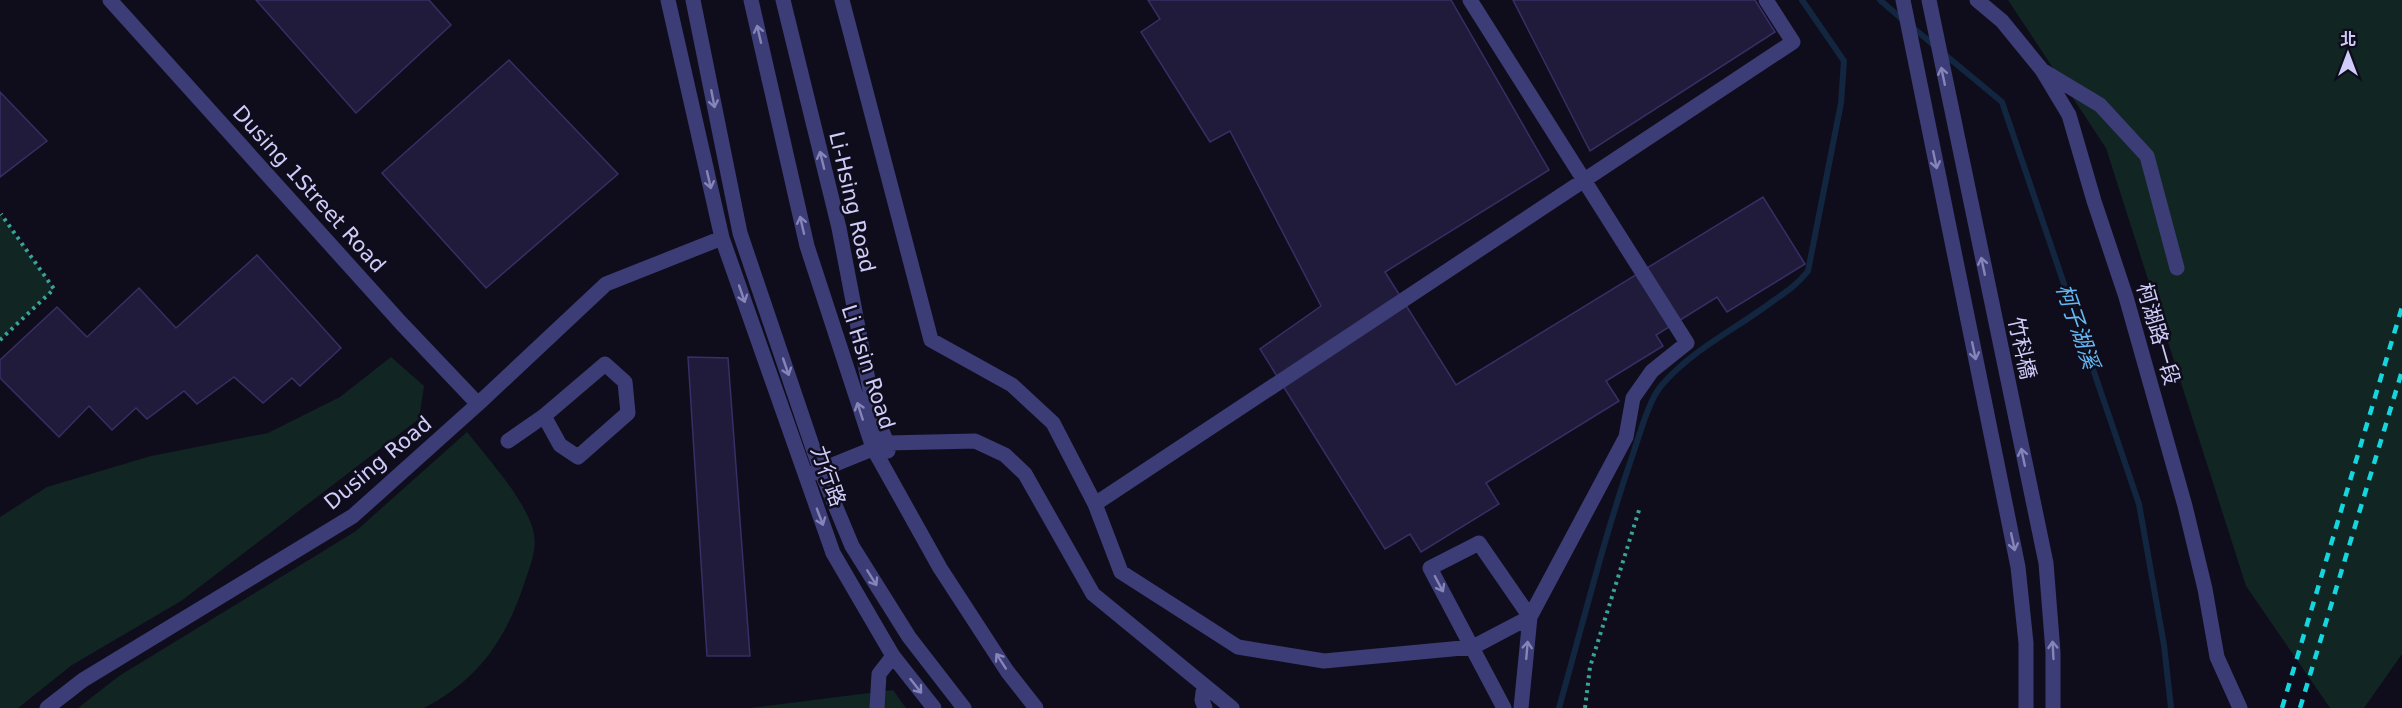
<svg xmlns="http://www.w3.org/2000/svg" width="2402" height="708" font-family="'DejaVu Sans','Noto Sans TC',sans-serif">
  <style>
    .green { fill: #112523 }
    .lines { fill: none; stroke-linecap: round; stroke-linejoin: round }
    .stream { stroke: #122640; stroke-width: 6 }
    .building { fill: #201b3b; stroke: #372f65; stroke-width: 1.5 }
    .path { stroke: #38a397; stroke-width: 4; stroke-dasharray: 3 4.5; stroke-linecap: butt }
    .minor { stroke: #3c3d76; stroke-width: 15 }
    .rail { stroke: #15d5de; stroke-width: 4.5; stroke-dasharray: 9 8; stroke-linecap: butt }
    .oneway { stroke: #8684b8 }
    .labels { text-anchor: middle; stroke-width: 5; stroke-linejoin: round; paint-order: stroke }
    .street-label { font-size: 21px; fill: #cfccfa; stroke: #0f0d1c }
    .water-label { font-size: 22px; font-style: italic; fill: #64b7f1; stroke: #0f0d1c }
  </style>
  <rect width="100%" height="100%" fill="#0f0d1c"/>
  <path class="green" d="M2008,0H2402V654L2364,708H2330L2246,586L2106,148Z
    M0,214L54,289L0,340Z
    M391,357L424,386L419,419L181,601L72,665L18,708H0V517L47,487L151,456L268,433L340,397Z
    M467,432C486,456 530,505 534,535C537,552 529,568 524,584C505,641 478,680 424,708H78L119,676L356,531Z
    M893,690L906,708H749Z"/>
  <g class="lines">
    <path class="stream" d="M1880,0L1903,20
      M1911,26L1936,47
      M1943,53L2002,102L2139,504L2164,645L2171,708
      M1559,708C1583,623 1604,537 1633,454C1639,436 1649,400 1661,386C1691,350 1736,329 1773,301C1786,292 1798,284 1808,271L1841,103L1844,61L1802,0"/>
  </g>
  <path class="building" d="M256,0H429L451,25L356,113Z
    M1148,0H1451L1549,170L1385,272L1456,385L1763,197L1805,264L1727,312L1717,297L1656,335L1663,346L1606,381L1619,401L1486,483L1499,504L1421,552L1410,534L1385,549L1260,349L1321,306L1230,131L1210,142L1141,32L1160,19Z
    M1513,0H1755L1775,32L1590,151Z
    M509,60L618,174L486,288L382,173Z
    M0,92L47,141L0,177Z
    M257,255L341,348L300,386L292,378L263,403L234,377L197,404L184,391L147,419L136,408L112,430L89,406L59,437L0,378V360L57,307L87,337L139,288L176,328Z
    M688,357L728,358L750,656H707Z"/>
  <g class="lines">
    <path class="path" d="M0,340L54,289L1,214
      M1585,708L1590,667L1640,507"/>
    <path class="minor" d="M110,0L401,323L478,404
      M668,0L722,238L833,553L893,656L934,708
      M693,0L740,233L820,469L852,546L909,637L964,708
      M751,0L807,246L873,448L940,568L1007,671L1036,708
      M783,0L839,228L874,411L887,443L888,451
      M842,0L931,340L1012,385L1053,423L1095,504L1121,572L1238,647L1324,661L1473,647L1530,617L1626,437L1633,398L1652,371L1687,343L1470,0
      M1903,0L2018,567L2026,643V708
      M1929,0L2046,563L2053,652V708
      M1977,0L2002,21L2042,70L2069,115L2094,201L2126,297L2185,506L2205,589L2217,657L2240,708
      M2045,72L2100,105L2147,156L2177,268
      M508,441L544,416L605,364L625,382L628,413L578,457L560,445L544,416
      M813,473L887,443L975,441L1005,455L1025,474L1093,594L1232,708
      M1095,504L1793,42L1766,0
      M1204,686L1202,700L1205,708
      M47,708L83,680L353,516L478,404L606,284L722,238
      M877,708L879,674L893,656
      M1504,708L1430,568L1479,543L1530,617L1521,708"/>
    <path class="rail" d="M2282,708L2402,307
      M2300,708L2402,371"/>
  </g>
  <defs><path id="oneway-shaft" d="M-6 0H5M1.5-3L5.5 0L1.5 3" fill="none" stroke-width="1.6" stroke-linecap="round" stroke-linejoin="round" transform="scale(1.5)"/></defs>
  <g class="oneway">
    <use href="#oneway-shaft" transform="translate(759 34) rotate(-103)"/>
    <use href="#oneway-shaft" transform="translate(1943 76) rotate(-102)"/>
    <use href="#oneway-shaft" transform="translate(713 99) rotate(79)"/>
    <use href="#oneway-shaft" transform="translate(822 160) rotate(-104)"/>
    <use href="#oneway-shaft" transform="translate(1935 160) rotate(78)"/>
    <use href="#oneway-shaft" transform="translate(709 180) rotate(77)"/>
    <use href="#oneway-shaft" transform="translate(802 225) rotate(-103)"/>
    <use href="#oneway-shaft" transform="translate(1983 266) rotate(-102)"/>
    <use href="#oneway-shaft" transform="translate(742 294) rotate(71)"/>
    <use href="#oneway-shaft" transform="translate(1974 351) rotate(78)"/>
    <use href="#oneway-shaft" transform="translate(786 367) rotate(71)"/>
    <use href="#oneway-shaft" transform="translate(860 411) rotate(-108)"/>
    <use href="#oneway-shaft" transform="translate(2023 457) rotate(-102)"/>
    <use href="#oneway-shaft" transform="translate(820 517) rotate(69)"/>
    <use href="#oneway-shaft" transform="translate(2013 542) rotate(78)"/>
    <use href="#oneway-shaft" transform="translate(872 578) rotate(58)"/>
    <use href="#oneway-shaft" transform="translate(1439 584) rotate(62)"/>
    <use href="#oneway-shaft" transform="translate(1527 650) rotate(-85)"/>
    <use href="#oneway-shaft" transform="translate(2053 650) rotate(-93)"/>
    <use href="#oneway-shaft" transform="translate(1001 661) rotate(-123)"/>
    <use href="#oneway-shaft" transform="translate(916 686) rotate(52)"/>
  </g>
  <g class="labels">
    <g class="street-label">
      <text transform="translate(309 189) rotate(48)" y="7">Dusing 1Street Road</text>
      <text transform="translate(852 202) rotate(77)" y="7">Li-Hsing Road</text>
      <text transform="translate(2158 334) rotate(74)" y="7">柯湖路一段</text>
      <text transform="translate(2022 348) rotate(78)" y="7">竹科橋</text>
      <text transform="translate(868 367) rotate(72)" y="7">Li Hsin Road</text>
      <text transform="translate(378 463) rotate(-40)" y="7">Dusing Road</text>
      <text transform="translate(828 476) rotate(70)" y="7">力行路</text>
    </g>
    <g class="water-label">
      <text transform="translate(2078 326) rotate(71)" y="8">柯子湖溪</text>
    </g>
  </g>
  <g transform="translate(2348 54)" stroke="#0f0d1c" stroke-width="4.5" paint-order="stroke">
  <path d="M0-4.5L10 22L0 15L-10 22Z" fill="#cfccfa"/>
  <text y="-9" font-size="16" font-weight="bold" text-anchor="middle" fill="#cfccfa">北</text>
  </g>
</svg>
